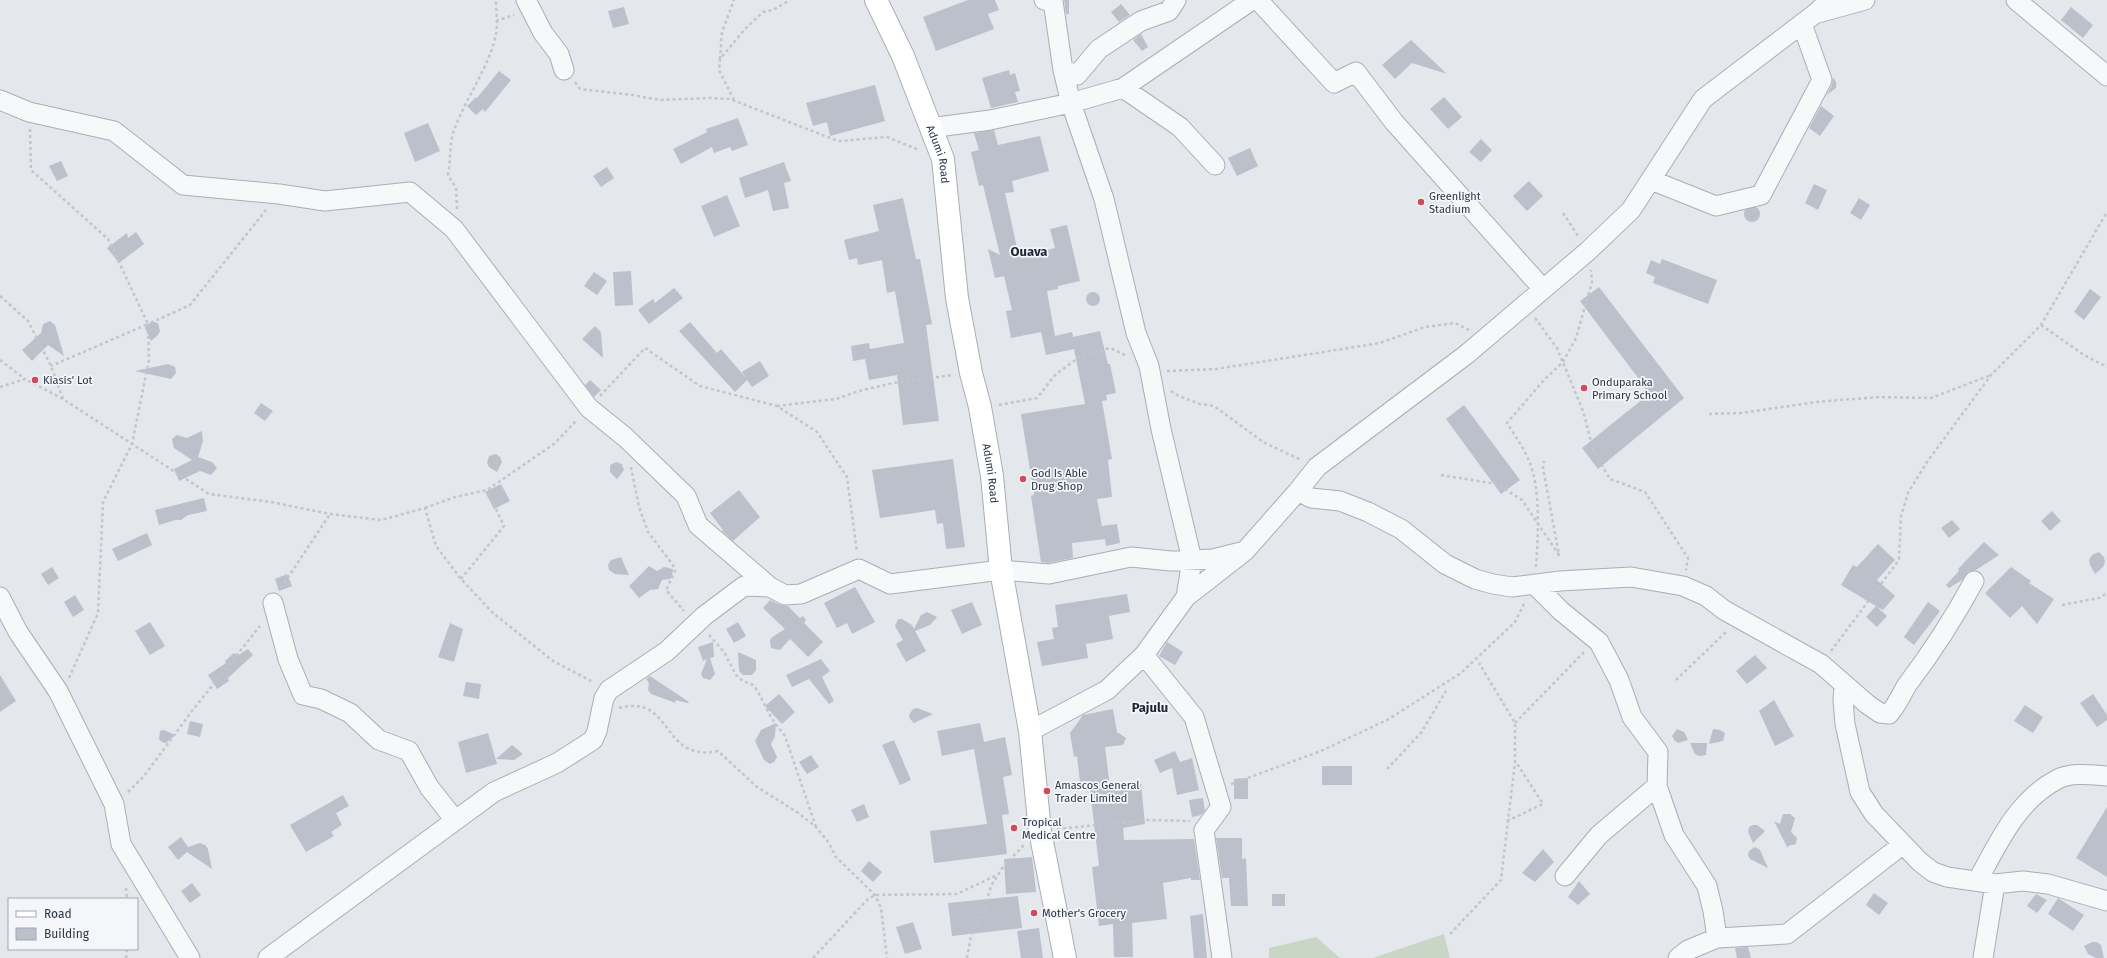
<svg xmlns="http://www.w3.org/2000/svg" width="2107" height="958" font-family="'Fira Sans',sans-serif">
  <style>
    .green { fill: #c9d6c5 }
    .building { fill: #bbc0ca }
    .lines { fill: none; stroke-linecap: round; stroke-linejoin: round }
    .street-casing { stroke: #a9aeb7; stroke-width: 21 }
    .secondary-casing { stroke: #a9aeb7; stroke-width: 24 }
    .path { stroke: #c2c5cb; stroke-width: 2.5; stroke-dasharray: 3 3; stroke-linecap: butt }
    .street { stroke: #f7f8fa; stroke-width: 19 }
    .secondary { stroke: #fff; stroke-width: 22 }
    .poi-dot { fill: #d1495b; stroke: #f4f6f9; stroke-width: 1.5 }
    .labels { text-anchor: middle; stroke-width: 3.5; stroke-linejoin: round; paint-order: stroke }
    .street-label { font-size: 11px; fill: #2b3445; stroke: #f4f6f9 }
    .poi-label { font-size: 11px; fill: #2b3445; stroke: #f4f6f9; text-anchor: start }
    .quarter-label { font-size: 13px; font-weight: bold; fill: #1d2536; stroke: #f4f6f9 }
  </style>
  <rect width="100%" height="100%" fill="#e4e7ec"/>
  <path class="green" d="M1444,934L1450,958H1373Z
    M1316,937L1340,958H1269V948Z"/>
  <path class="building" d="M968,0H995L999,10L988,14L994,29L936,51L923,17Z
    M1064,0H1069V14H1066Z
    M1121,4L1130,15L1119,22L1111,12Z
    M624,7L629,24L613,28L608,11Z
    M2071,7L2093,25L2083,38L2061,20Z
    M1141,34L1148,47L1142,51L1133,40Z
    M1411,40L1447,74L1412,63L1395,79L1382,65Z
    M1009,70L1010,75L1015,73L1020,91L1015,92L1018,102L991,108L982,78Z
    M499,71L511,80L485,112L483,109L476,115L467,106L476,97L477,98Z
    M1833,77L1836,82V88L1827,95L1832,85Z
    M875,85L885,121L830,136L827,122L813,126L806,103Z
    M1444,97L1462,117L1448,129L1430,109Z
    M1821,106L1834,116L1820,136L1809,128Z
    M738,118L748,145L732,151L730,147L714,153L712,147L681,164L673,149L707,132L706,129Z
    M428,123L440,151L415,162L404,133Z
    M994,130L998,145L1040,136L1049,171L1012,181L1014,192L1005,193L1019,257L1055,248L1050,229L1067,225L1080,281L1058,286V289L1047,291L1055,336L1072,332L1073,337L1100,331L1108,364H1110L1116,393L1106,395L1107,400L1102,401L1112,459L1108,460L1112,497L1097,499L1102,526L1117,524L1120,543L1106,546L1105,539L1072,543L1073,558L1048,563L1041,562L1031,496L1034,495L1021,414L1085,404L1074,349L1046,355L1041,332L1011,338L1006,311L1012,310L1004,276L995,278L988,249L1000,255L983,185L979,186L971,152L979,150L974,133Z
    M1481,139L1492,150L1481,162L1469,152Z
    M1250,148L1258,166L1237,176L1228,158Z
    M61,161L68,176L57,181L49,166Z
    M784,162L791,181L784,183L789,208L773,211L768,190L745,198L739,178Z
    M607,167L614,178L601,187L593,176Z
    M1529,181L1543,196L1527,211L1513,196Z
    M1814,184L1827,190L1818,210L1805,203Z
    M727,195L740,226L714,237L701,206Z
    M903,198L916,259H920L932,324L926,325L939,421L903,425L897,375L869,380L865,359L853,361L851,346L869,343L870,349L904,343L895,291L887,293L882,260L858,265L857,258L849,260L844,240L879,231L873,205Z
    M1859,198L1870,205L1861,220L1850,213Z
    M1744 214a8 8 0 1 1 16 0a8 8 0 1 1-16 0Z
    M136,232L144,244L119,263L107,248L127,233L128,238Z
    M1662,259L1717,280L1708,304L1653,283L1655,277L1646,273L1651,260L1660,264Z
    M631,271L633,305L615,306L613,272Z
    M594,272L607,281L597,295L584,286Z
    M1599,287L1684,398L1598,469L1582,448L1649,394L1638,380L1639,379L1580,301Z
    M674,288L683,298L649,324L638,310L653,299L655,303Z
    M2090,289L2101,297L2084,320L2074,312Z
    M1086 299a7 7 0 1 1 14 0a7 7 0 1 1-14 0Z
    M50,321L55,325L64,356L48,345L32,361L22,350L41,333L43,324Z
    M153,322L158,323L160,331L158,335L151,341L145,328L148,324Z
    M690,322L717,353L721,349L746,378L742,372L760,361L769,376L752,387L747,380L735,392L679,331Z
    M595,326L601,332L603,358L582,339Z
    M168,364L175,367L176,373L171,379L135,371Z
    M590,380L601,390L594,397L585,385Z
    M261,403L273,411L265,421L254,413Z
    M1464,405L1520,480L1501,494L1446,419Z
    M202,431L203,441L198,457L212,462L217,468L211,475L200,471L179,481L174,469L192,460L174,448L172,439L177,435L187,438Z
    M496,454L500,457L502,462L497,472L489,467L487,463L489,456Z
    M953,459L965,547L946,549L943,523L937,524L935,510L880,518L872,470Z
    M616,462L622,464L624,470L617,479L610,472V465Z
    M501,484L510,501L494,509L485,492Z
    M739,490L760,517L733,541L722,531L723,530L710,513Z
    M204,498L207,511L188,515L181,520H175L159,525L155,510Z
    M2052,511L2061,521L2050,531L2041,521Z
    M1952,520L1960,529L1949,538L1941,528Z
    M147,533L152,545L118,561L112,549Z
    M1984,542L1999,555L1976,570L1968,572L1962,580L1949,588L1946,585L1959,571L1958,569Z
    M1878,544L1895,560L1877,580L1895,596L1883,610L1877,607L1887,616L1877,627L1866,617L1876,606L1841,585L1853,565L1857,567Z
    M2099,552L2104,557L2105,562L2103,567L2095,574L2090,565L2089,560L2092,555Z
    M621,557L629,575L615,574L609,570L608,565L611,560Z
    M649,566L657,571L664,567L673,569L672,576L670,579L662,580L658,589L650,590L639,598L629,586Z
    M52,567L59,578L48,585L41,574Z
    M2011,567L2031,581L2029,583L2054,599L2037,624L2022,606L2010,618L1985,593Z
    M287,574L292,586L279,591L275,579Z
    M855,587L875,622L852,634L847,623L837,628L824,603Z
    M1127,594L1130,612L1109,616L1113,639L1086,644L1088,658L1042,666L1037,642L1054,639L1052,628L1058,627L1055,605Z
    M75,595L84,610L73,617L64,602Z
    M770,600L780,605L788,606L800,618L803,616L806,620L804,623L823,642L808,657L790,639L780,650L771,648L770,641L771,638L785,629L763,608Z
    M972,602L982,625L962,634L951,610Z
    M1928,602L1940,611L1914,645L1904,637Z
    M927,612L937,617L930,625L915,631L926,651L906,662L896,644L903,640L895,626L898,619H902L912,625L914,629L921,615Z
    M150,622L165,646L150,655L135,631Z
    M738,622L746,636L734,643L726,629Z
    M450,623L463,629L454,662L438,657Z
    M713,642L714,657L710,658L715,674L710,680L703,678L701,674L707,659L703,661L698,647Z
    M1167,642L1183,652L1175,665L1159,656Z
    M248,649L253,655L228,678L229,681L217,689L208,675L226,663L225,661L234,653L237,656Z
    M738,652L756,660V670L752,675H743L739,671Z
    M1755,655L1767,668L1747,684L1736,671Z
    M821,659L830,671L822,677L834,701L829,704L809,679L792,687L786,675Z
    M0,675L16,701L0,712Z
    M650,676L689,702L688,703L675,700L676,703L651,694L648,690L649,683L646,679Z
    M466,682L481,684L479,699L463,696Z
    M779,694L795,712L782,724L765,706Z
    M2093,694L2107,715V720L2097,727L2080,703Z
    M1774,700L1794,736L1775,746L1759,711Z
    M2025,705L2043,717L2033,733L2014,721Z
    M917,708L933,714L914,723L910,719L909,715L913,709Z
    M1113,709L1117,732L1126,738L1123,745L1105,747L1110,788L1141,784L1145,824L1123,828L1124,840L1194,839L1200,880H1191V878L1163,883L1167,919L1132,923L1133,957H1114L1113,924L1099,926L1092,867L1099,866L1089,781L1080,782L1077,756L1074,757L1070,733L1083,715Z
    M190,721L203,724L200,737L187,734Z
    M776,723L775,736L771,744L777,757L774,762L770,764L764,760L755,741L761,730Z
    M980,723L984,742L1005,737L1012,775L1003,777L1009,814L1002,815L1007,854L934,863L930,831L987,824L974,749L942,756L937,731Z
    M1677,729L1684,732L1688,740L1678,743L1674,740L1672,736Z
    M1713,729L1720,730L1725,733L1723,741L1709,744Z
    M164,730L175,735L166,743L162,742L159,739L160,731Z
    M488,733L497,764L466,773L458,742Z
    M894,740L911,780L900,785L882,745Z
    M1690,743H1707L1706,755L1699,756L1695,754Z
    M512,745L523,754L514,760L496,759Z
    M1175,751L1180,762L1192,758L1199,790L1177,795L1172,768L1160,773L1154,760Z
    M811,755L819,767L807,774L799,762Z
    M1322,766H1352V785H1322Z
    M1248,778V799H1234V779Z
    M343,795L349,806L336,813L342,825L331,832L334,836L306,852L290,825Z
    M1203,798L1205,811L1201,815L1192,817L1189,800Z
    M864,804L869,817L857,822L851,810Z
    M2107,807V877L2076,858Z
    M1783,814H1790L1795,818L1791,832L1797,838L1796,844L1788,846V849L1774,821L1780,824Z
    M1753,825H1757L1765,831L1753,843L1748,832L1749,827Z
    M181,837L188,847L200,843L205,845L208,849L212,869L187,852L178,860L168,847Z
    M1216,838H1242V859L1246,858L1248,906H1231L1229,878H1222Z
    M1755,847L1760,850L1768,868L1750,859L1748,855L1749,851Z
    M1543,849L1554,862L1535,882L1522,873Z
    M1032,857L1036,892L1006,894L1004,859Z
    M869,861L882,872L873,882L861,871Z
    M1579,881L1590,894L1578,905L1568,897Z
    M192,883L201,895L190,903L181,891Z
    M1874,893L1888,903L1879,915L1866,905Z
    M1272,894H1285V906H1272Z
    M2036,894L2047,900L2037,913L2027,906Z
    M1018,896L1022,928L952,936L948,903Z
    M2058,898L2084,915L2073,931L2048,914Z
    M1203,914L1207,958H1194L1190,916Z
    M913,922L922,949L905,954L896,927Z
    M1039,928L1043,958H1021L1017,931Z
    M2092,942H2097L2101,945L2104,958H2096L2088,954L2084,946Z
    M1748,947L1751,958H1737L1735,948Z"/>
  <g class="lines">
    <defs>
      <path id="street" d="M526,0L543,33L559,54L564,70
        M1044,0L1053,1L1063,70L1077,75L1099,49L1141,21L1169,11L1176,0
        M1258,0L1334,83L1356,72L1394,122L1543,289
        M2016,0L2107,76
        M1818,13L1865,0
        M1063,70L1071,103L1104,199L1136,333L1149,366L1161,429L1192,560L1186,597
        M1123,88L1180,127L1215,165
        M0,100L29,112L114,131L183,185L279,194L325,201L410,192L454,229L589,408L625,437L686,496L698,525L770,587L785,595L801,594L859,569L890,584L1001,570L1049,574L1131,557L1171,561L1213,559L1245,551
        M930,128L990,120L1071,103L1123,88L1252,0
        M1651,180L1716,206L1761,195L1822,80L1802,24
        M1298,491L1311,498L1340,501L1368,512L1401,529L1445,564L1475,579L1493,584L1512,587L1560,581L1631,577L1683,586L1706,596L1724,610L1821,664L1867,704L1880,713L1889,714C1897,705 1901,695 1907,685C1932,652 1954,618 1974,581
        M1534,584L1561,611L1599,642L1619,680L1632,717L1658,752L1657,786L1674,835L1707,886L1713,911L1717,938
        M0,597L18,632L58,691L114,804L121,844L190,958
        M273,603L288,659L303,695L321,699L350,713L379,740L409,751L429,787L455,820
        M1144,655L1194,717L1221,807L1204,830L1222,958
        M1844,686L1843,700L1845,724L1860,792L1874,814L1920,862L1933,872L1947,877L1995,884L2023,881L2048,884L2107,901
        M1030,731L1107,690L1144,655L1186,597L1245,551L1298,491L1317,467L1467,354L1588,251L1631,210L1703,99L1816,13L1830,0
        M1565,876L1599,835L1657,786
        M1978,880C1998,843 2018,799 2058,779C2072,772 2092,775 2107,776
        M268,958L494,792L557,763L593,740L597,731L604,698L609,690L667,651L704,616L744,586L770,587
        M1678,958L1688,950L1717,938L1787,934L1902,845
        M1983,958L1995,884"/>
      <g id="secondary">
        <path id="s1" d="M876,0L903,56L943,159L957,298L971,373L980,407L992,476L1001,570L1030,731L1040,831L1065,958"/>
      </g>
    </defs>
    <use href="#street" class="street-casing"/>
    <use href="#secondary" class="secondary-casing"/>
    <path class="path" d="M496,21L514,15
      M720,59L722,32L734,0
      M575,82L580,89L632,95L660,100L709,98L730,99L838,141L887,137L919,150
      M734,100L719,70L720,59L745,29L763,12L773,10L790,0
      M30,129L31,170L108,239L148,324L51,366
      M457,209L456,188L448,175C451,160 449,145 454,130C465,100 491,63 496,34C498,23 496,11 496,0
      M1563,213L1578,236
      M0,296L28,321L51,366L63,399
      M1535,318L1557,348L1583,411L1594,452L1610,479L1645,492L1688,558L1686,570
      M2041,325L2084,355L2107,367
      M0,360L25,379
      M1167,371L1216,369L1380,343L1425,327L1455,323L1469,330
      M0,387L25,379L63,399L209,494L271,502L330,514L381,520L425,508L436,546L461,579L493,613L553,661L593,682
      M1171,391L1179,396L1200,404L1214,406L1263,442L1301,460
      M600,396L645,348L700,386L777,406L817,432L847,477L857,552
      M999,405L1037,398L1055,375L1082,355L1110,348L1127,356
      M777,406L836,399L859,391L893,383L953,375
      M1709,414L1741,413L1817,402L1878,397L1931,398L1991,375
      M631,467L639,507L648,532L673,565L675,571L666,590L684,611
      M1441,475L1497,484L1522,500L1559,555L1543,468L1544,461
      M425,508L455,497L487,490L554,444L577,420
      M1536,567C1538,539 1541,487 1529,461C1524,448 1515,436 1507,423L1544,380L1563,362L1576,338L1592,282L1591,270
      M461,579L504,526L487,490
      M281,588L330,514
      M2062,605L2099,598L2107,593
      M709,635L724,652L736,675L743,681L753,685L757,690L772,719L785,736L816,827
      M1831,651L1896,564L1899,559L1901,516L1908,493L1927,462L1991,375L2041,325L2107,212
      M69,678L98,613L103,502L132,444L149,360L148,324L190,305L266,210
      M1676,680L1727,631
      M619,708C674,693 660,763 718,751L757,787L797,812L816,827L829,843L835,856L875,895L881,908L887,958
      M1515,723L1585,651
      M1387,769L1421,733L1446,691
      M1231,784L1321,751L1387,720L1461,673L1515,622L1525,602
      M128,792L144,776L192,711L260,626
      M1507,821L1543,804L1516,762
      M1057,829L1148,820L1190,821
      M126,888L127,899
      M1450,934L1501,880L1515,762V723L1479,663
      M126,958L127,949
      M813,958L868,899L875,895L957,894L997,875
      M967,958L971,936L984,911L991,886L1003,867L1024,845"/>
    <use href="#street" class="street"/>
    <use href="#secondary" class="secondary"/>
  </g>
  <g class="poi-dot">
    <circle cx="1421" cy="202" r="4"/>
    <circle cx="35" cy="380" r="4"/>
    <circle cx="1584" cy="388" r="4"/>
    <circle cx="1023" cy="479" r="4"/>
    <circle cx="1047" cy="791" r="4"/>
    <circle cx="1014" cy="828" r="4"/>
    <circle cx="1034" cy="913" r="4"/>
  </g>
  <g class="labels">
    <g class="street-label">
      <text dy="4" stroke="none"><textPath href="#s1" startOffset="167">Adumi Road</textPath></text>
      <text dy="4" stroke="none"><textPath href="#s1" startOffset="491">Adumi Road</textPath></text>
    </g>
    <g class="poi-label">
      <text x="1429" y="200">Greenlight<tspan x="1429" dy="13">Stadium</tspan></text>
      <text x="43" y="384">Kiasis' Lot</text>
      <text x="1592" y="386">Onduparaka<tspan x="1592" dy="13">Primary School</tspan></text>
      <text x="1031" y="477">God Is Able<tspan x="1031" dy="13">Drug Shop</tspan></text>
      <text x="1055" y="789">Amascos General<tspan x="1055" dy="13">Trader Limited</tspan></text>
      <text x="1022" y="826">Tropical<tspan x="1022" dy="13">Medical Centre</tspan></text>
      <text x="1042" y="917">Mother's Grocery</text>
    </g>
    <g class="quarter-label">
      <text x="1029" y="256">Ouava</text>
      <text x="1150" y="712">Pajulu</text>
    </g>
  </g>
  <rect x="8" y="898" width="130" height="52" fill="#f4f6f9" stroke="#a4a8b1"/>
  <rect x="16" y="911" width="20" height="6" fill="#ffffff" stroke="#a4a8b1"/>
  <text x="44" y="918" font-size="12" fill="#2b3445">Road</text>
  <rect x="16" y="928" width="20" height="12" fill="#bbc0ca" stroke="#a4a8b1"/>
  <text x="44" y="938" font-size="12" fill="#2b3445">Building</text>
</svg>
